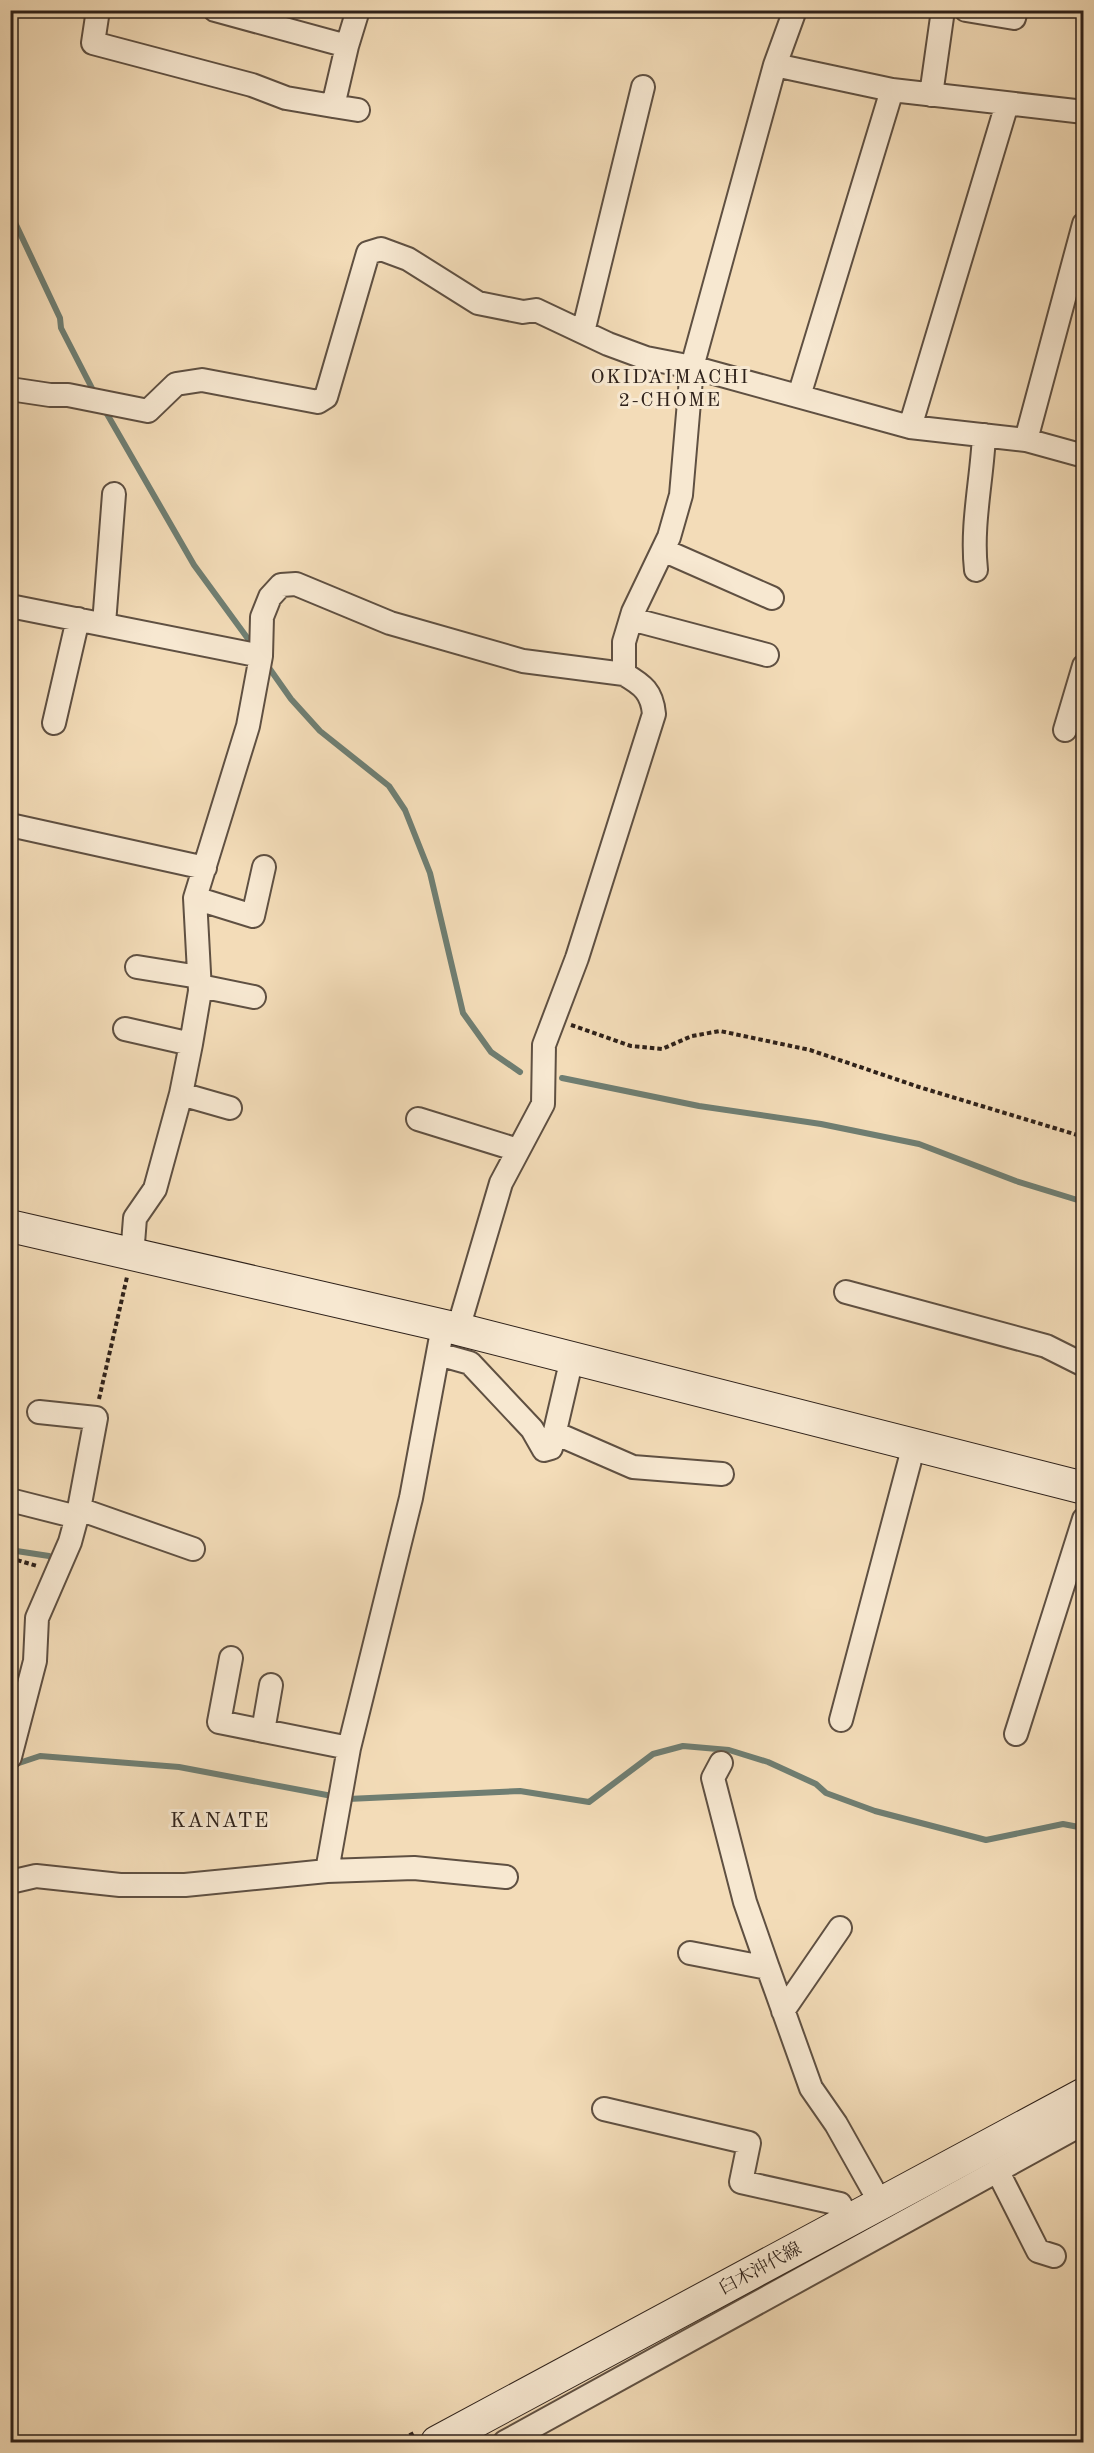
<svg xmlns="http://www.w3.org/2000/svg" width="1094" height="2453" font-family="'Old Standard TT','Noto Serif JP',serif">
  <style>
    .lines { fill: none; stroke-linecap: round; stroke-linejoin: round }
    .stream { stroke: #6f7e72; stroke-width: 6 }
    .street-casing { stroke: #5f5042; stroke-width: 26 }
    .secondary-casing { stroke: #2e211a; stroke-width: 34 }
    .path { stroke: #2e211a; stroke-width: 4; stroke-dasharray: 4.5 3; stroke-linecap: butt }
    .street { stroke: #f7e8d1; stroke-width: 22 }
    .secondary { stroke: #f7e8d1; stroke-width: 32 }
    .labels { text-anchor: middle; stroke-width: 6; stroke-linejoin: round; paint-order: stroke }
    .street-label { font-size: 18px; fill: #2e211a; stroke: #f7e8d1 }
    .neighbourhood-label { font-size: 20px; letter-spacing: 1.5px; fill: #2e211a; stroke: #f7e8d1 }
    .quarter-label { font-size: 21px; letter-spacing: 1.5px; fill: #2e211a; stroke: #f7e8d1 }
  </style>
  <rect width="100%" height="100%" fill="#f3dcb8"/>
  <filter id="stains"><feTurbulence type="fractalNoise" baseFrequency=".00333" numOctaves="4"/><feColorMatrix values="0 0 0 0 .2 0 0 0 0 .09 0 0 0 0 .02 0 0 0 .5 -.17"/></filter>
  <radialGradient id="worn" r=".72"><stop offset=".6" stop-color="#630" stop-opacity="0"/><stop offset="1" stop-color="#630" stop-opacity=".3"/></radialGradient>
  <g class="lines">
    <path class="stream" d="M10,212L60,318L61,328L96,396
      M103,407L194,565L254,647
      M267,665L291,699L320,731L389,786L405,810L430,873L463,1013L491,1052L520,1072
      M562,1078L699,1106L821,1124L919,1144L1016,1181L1084,1202
      M10,1550L49,1556L55,1562
      M20,1756L19,1763L40,1756L179,1767L348,1799L520,1791L589,1802L653,1754L683,1746L729,1750L768,1762L816,1784L826,1793L875,1811L986,1840L1063,1824L1084,1828"/>
    <defs>
      <path id="street" d="M98,10L93,43L252,85L286,98L333,106L347,46L215,10
        M966,10L1014,18L1016,10
        M347,46L358,10
        M775,65L892,90L1084,112
        M931,95L943,10
        M333,106L358,110
        M583,332L643,87
        M10,389L50,395H68L148,411L176,384L202,380L318,402L326,397L368,253L381,249L408,259L478,303L523,312L536,310L608,344L646,358L692,367L775,65L795,10
        M799,396L892,90
        M910,427L1007,104
        M1026,440L1084,224
        M663,550L772,598
        M976,570C971,525 982,480 984,435
        M10,606L261,656
        M631,619L767,655
        M104,624L114,494
        M54,723L78,619
        M1065,730L1084,666
        M10,825L205,868
        M195,898L253,916L264,867
        M137,967L199,977
        M200,986L254,997
        M125,1029L191,1044
        M181,1094L230,1108
        M418,1119L518,1150
        M132,1256L135,1218L155,1189L181,1094L191,1044L200,991L195,898L248,726L261,656L262,617L270,597L281,585L296,584L390,623L523,661L624,674V642L633,612L669,537L681,495L692,367L910,427L1026,440L1084,456
        M846,1292L1046,1346L1084,1365
        M458,1329L501,1183L543,1104L544,1045L577,958L654,714C652,692 643,685 624,674
        M438,1354L470,1363L532,1429L544,1450L551,1448L572,1358
        M39,1412L96,1418L79,1509
        M555,1433L633,1467L722,1474
        M10,1500L77,1517
        M231,1658L219,1722L349,1748
        M841,1720L914,1445
        M263,1731L271,1685
        M1016,1734L1084,1519
        M10,1757L35,1661L37,1618L70,1542L79,1509L193,1549
        M721,1763L713,1778L745,1902L768,1968
        M327,1871L349,1748L411,1498L443,1326
        M10,1882L36,1876L120,1885H185L327,1871L414,1868L506,1877
        M690,1953L768,1968L811,2088L836,2124L881,2204
        M783,2011L840,1928
        M604,2109L749,2143L741,2182L840,2204L849,2220
        M997,2170L1038,2251L1054,2256
        M505,2442L1084,2123"/>
      <path id="secondary" d="M10,1226L458,1329L1084,1488
        M437,2442L1084,2094"/>
    </defs>
    <use href="#street" class="street-casing"/>
    <use href="#secondary" class="secondary-casing"/>
    <path class="path" d="M571,1025L631,1046L662,1049L692,1036L720,1031L810,1050L919,1087L1084,1137
      M99,1399L127,1277
      M10,1558L37,1566
      M396,2442L414,2433"/>
    <use href="#street" class="street"/>
    <use href="#secondary" class="secondary"/>
  </g>
  <g class="labels">
    <g class="street-label">
      <text transform="translate(760 2268) rotate(-28)" y="6">臼木沖代線</text>
    </g>
    <g class="neighbourhood-label">
      <text x="670" y="383">OKIDAIMACHI<tspan x="670" dy="23">2-CHOME</tspan></text>
    </g>
    <g class="quarter-label">
      <text x="220" y="1827">KANATE</text>
    </g>
  </g>
  <rect width="1094" height="2453" fill="none" stroke="#f3dcb8" stroke-width="36"/>
  <rect x="12" y="12" width="1070" height="2429" fill="none" stroke="#2e211a" stroke-width="3"/>
  <rect x="18" y="18" width="1058" height="2417" fill="none" stroke="#2e211a" stroke-width="1.5"/>
  <rect width="100%" height="100%" filter="url(#stains)"/>
  <rect width="100%" height="100%" fill="url(#worn)"/>
</svg>
